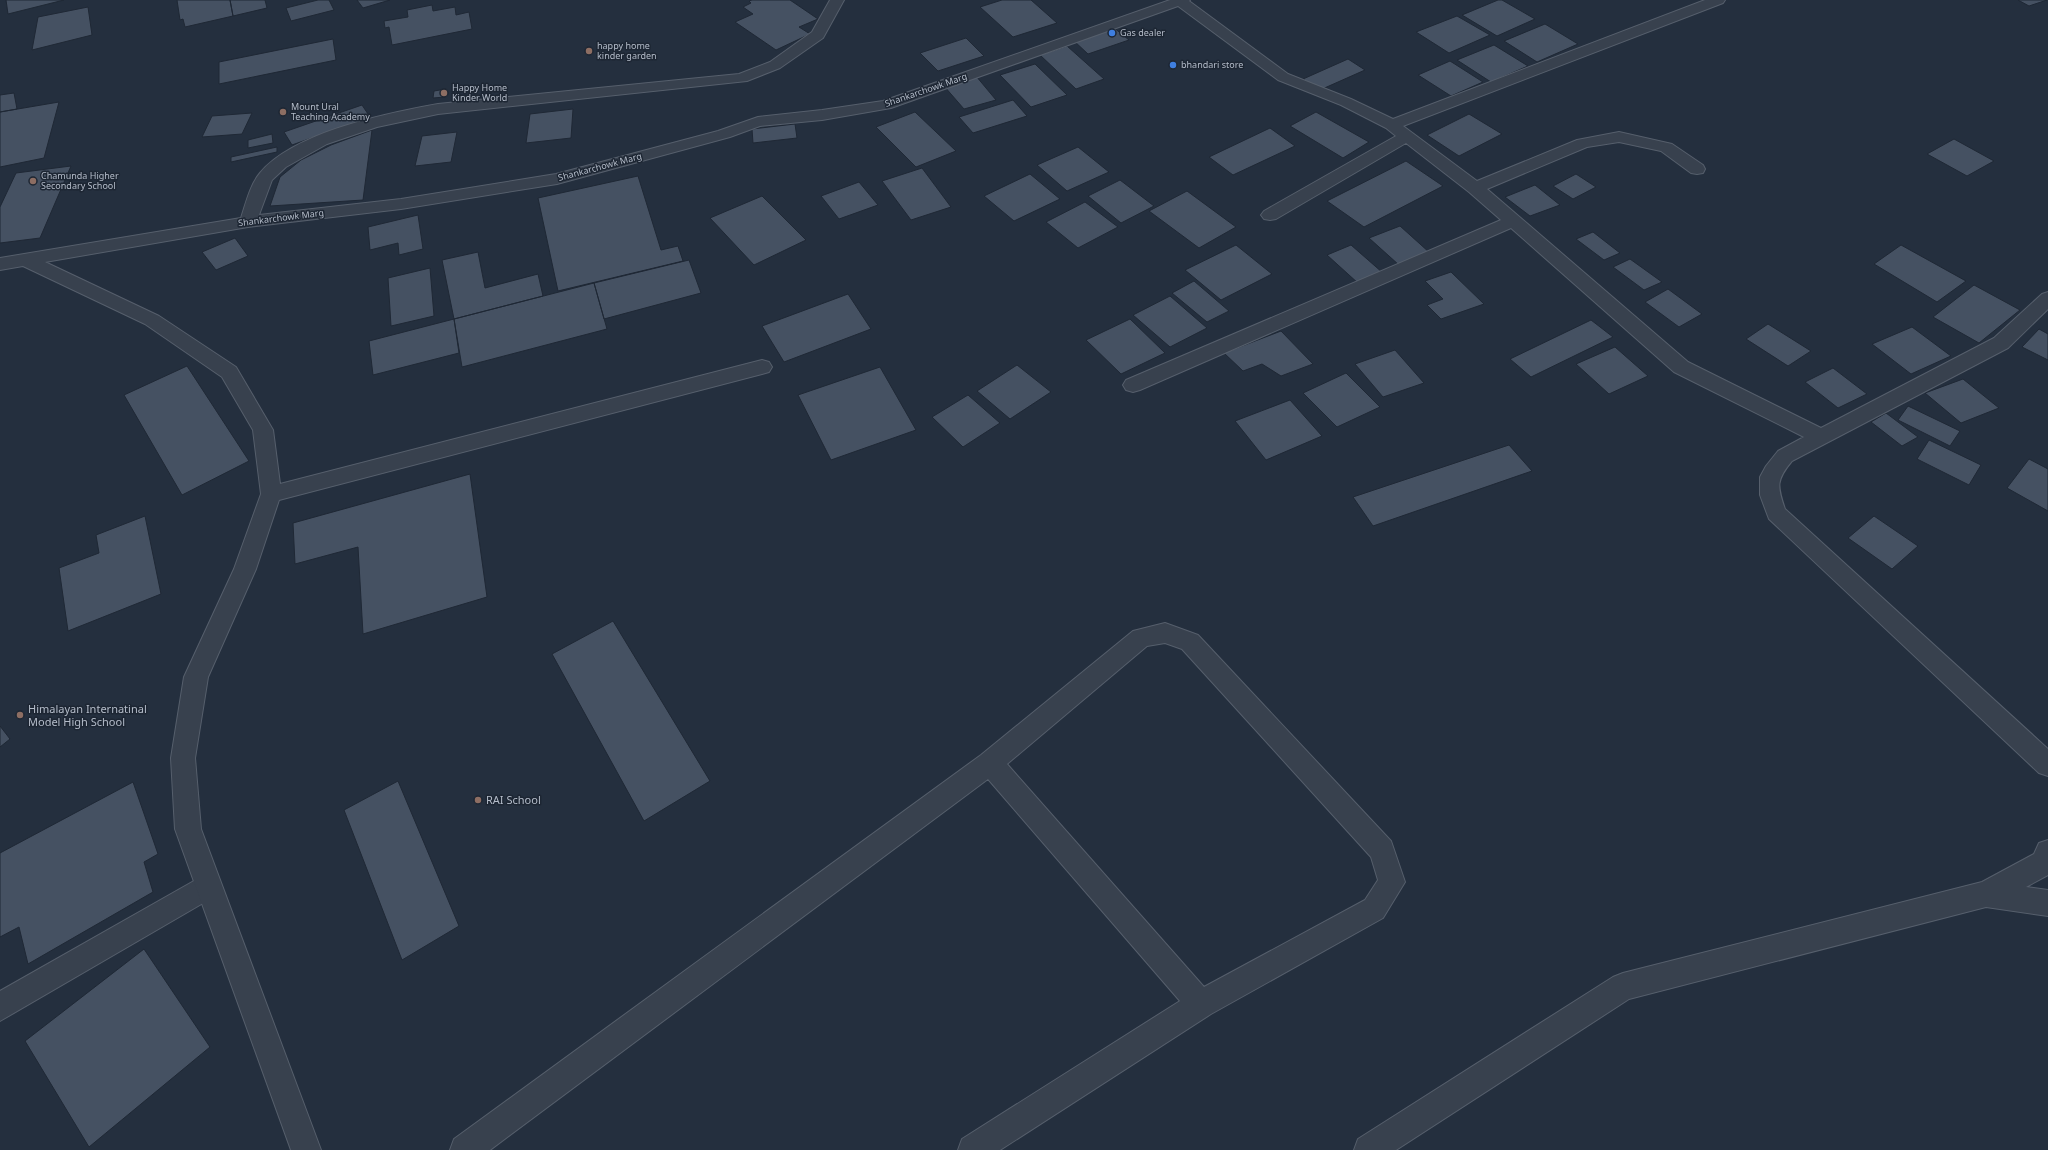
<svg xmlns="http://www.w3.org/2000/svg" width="2048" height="1150" font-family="'Noto Sans',sans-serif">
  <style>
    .building { fill: #455162; stroke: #1f2835 }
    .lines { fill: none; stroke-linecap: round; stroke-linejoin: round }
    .lane-casing { stroke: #565f6c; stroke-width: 2 }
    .street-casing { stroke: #565f6c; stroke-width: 2 }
    .lane { fill: #38414e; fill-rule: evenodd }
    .street { fill: #38414e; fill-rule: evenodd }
    .shop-dot { fill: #3f7fe0; stroke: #1d2633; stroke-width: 1.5 }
    .education-dot { fill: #8d6e63; stroke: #1d2633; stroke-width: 1.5 }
    .labels { text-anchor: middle; stroke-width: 3; stroke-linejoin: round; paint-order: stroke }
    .far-poi-label { font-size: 9px; fill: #b4bcc9; stroke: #1d2633; text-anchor: start }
    .far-street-label { font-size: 9px; fill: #b4bcc9; stroke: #1d2633 }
    .poi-label { font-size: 11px; fill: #b4bcc9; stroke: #1d2633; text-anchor: start }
  </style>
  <rect width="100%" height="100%" fill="#242f3e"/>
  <path class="building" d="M6,0H64L8,14Z
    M177,0H230L233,16L185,27L183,19L180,20Z
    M230,0H265L267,8L233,16Z
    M318,0H329L334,10L291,21L286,8Z
    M357,0H390L363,8Z
    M752,0H790L818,19L799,27L810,34L776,50L735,22L753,14L743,7L751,3L749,1Z
    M1002,0H1031L1057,23L1013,37L980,7Z
    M1498,0H1502L1535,19L1497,36L1462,15Z
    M2018,0H2047L2029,6Z
    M432,5L433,11L455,7L456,15L469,12L472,29L392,45L389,27L385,28L384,21L408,17L407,10Z
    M88,7L92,35L32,50L38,17Z
    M1457,16L1490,35L1449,53L1416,32Z
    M1545,24L1578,44L1537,62L1504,41Z
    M1113,27L1129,40L1088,54L1073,40Z
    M966,38L984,56L938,71L920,53Z
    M333,39L336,60L219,84V62Z
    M1494,45L1528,66L1491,82L1457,60Z
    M1067,46L1104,79L1076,89L1040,55Z
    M1348,59L1365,70L1320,90L1303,79Z
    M1450,61L1483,82L1451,96L1418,75Z
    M1035,64L1067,95L1031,107L1000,75Z
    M976,76L996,100L964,109L944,86Z
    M446,89L445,97L433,98L434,91Z
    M14,93L17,109L0,112V95Z
    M1013,100L1027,116L973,133L959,117Z
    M59,102L44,158L0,167V112Z
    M362,105L370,117L292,145L284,132Z
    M573,109L571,138L526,143L530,114Z
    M915,112L956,151L916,167L876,127Z
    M1316,112L1369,142L1343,158L1290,126Z
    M252,113L242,134L202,137L212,116Z
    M1469,114L1502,134L1459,156L1427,135Z
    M795,124L797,138L753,143L752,129Z
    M1270,128L1295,146L1233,175L1209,157Z
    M372,130L363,200L270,206L280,177L301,160L331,145Z
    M457,132L451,162L415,166L422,136Z
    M272,134L273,143L248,148V140Z
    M1954,139L1994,161L1967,176L1927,154Z
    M277,147V152L231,162V157Z
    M1078,147L1109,172L1067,191L1037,165Z
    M1406,161L1443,186L1364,227L1327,201Z
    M71,166L40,238L0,243V207L16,173Z
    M922,168L951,207L911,220L882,181Z
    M1030,174L1060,199L1014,221L984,196Z
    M1576,174L1596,187L1573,199L1553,186Z
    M638,176L661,250L678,246L683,261L558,291L538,198Z
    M1120,180L1154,206L1121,223L1088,196Z
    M859,182L878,205L839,219L821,196Z
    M1535,185L1560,205L1530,216L1505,197Z
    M1187,191L1236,227L1199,248L1149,211Z
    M762,196L806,240L754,265L710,218Z
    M1085,202L1118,227L1078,248L1046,222Z
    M418,215L423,249L399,255L398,243L370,250L368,227Z
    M1400,226L1430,253L1399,265L1369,238Z
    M1593,232L1620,253L1604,260L1576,239Z
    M235,238L248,256L216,270L202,252Z
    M1236,245L1272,274L1221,300L1185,270Z
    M1351,245L1383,273L1359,284L1327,255Z
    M1901,245L1966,281L1937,302L1874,264Z
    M478,252L485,288L538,274L543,296L454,319L442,260Z
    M1630,259L1662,282L1644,290L1613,267Z
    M689,260L701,293L604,319L594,283Z
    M430,268L434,316L391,326L388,278Z
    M1451,272L1484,304L1441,319L1427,305L1443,299L1425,281Z
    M1194,281L1229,311L1207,322L1172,293Z
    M594,283L607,329L462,367L454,319Z
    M1974,285L2020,310L1979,343L1933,317Z
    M1668,289L1702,314L1679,327L1645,302Z
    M848,294L871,329L784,362L762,326Z
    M1170,296L1207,328L1170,347L1133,315Z
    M454,319L459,353L373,375L369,341Z
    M1130,319L1165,353L1121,374L1086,340Z
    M1591,320L1613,337L1531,377L1510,359Z
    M1768,324L1811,351L1788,366L1746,339Z
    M1912,327L1951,356L1911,374L1872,344Z
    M2039,329L2048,334V360L2022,347Z
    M1281,331L1313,364L1281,376L1262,364L1243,371L1224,353Z
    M1615,347L1648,376L1609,394L1576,364Z
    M1395,350L1424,383L1383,397L1355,364Z
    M1017,365L1051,392L1010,419L977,391Z
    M187,366L249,461L182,495L124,395Z
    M880,367L916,430L831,460L798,395Z
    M1833,368L1867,394L1838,408L1805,382Z
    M1346,373L1380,407L1337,427L1303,393Z
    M1963,379L1999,408L1961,423L1925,393Z
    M968,395L1000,423L963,447L932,417Z
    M1290,400L1322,436L1266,460L1235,421Z
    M1908,406L1960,431L1950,446L1898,420Z
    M1886,413L1918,437L1902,446L1871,422Z
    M1929,440L1981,465L1969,485L1917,459Z
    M1509,445L1532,471L1373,526L1353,497Z
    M2029,459L2048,469V511L2007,488Z
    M470,474L487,597L363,634L358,547L295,564L293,523Z
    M145,516L161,594L68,631L59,568L99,553L96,535Z
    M1874,516L1918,546L1892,569L1848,538Z
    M613,621L710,781L644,821L552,654Z
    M0,726L10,739L0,747Z
    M398,781L459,926L402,960L344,810Z
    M133,782L158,854L144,862L153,892L28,964L19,927L0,937V853Z
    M144,949L210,1047L89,1147L25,1041Z"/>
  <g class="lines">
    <defs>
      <path id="lane" d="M208,873L217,877L221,886L217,895L0,1021V991Z"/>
      <path id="street" d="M830,0H844L823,38L780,68L747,81L438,114L377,127L327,144L286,167L272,180L259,215L401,199L556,174L718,131L758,117L822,110L883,101L1170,0H1190L1189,1L1288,74L1351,99L1393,119L1705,0H1725L1723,3L1403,126L1477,181L1577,140L1619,132L1672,144L1703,165L1705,169L1703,173L1697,174L1691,173L1661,151L1619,142L1587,147L1487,189L1688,362L1821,428L1994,338L2042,294L2048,292V309L2008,348L1792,461C1776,480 1777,486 1785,509L2048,749V776L2039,773L1769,519L1760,495V477L1766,466L1778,451L1804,437L1674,372L1511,228L1140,390L1133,392L1126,390L1123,385L1126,380L1501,220L1469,192L1406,143L1276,219L1270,220L1264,219L1261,215L1264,211L1396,136L1386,128L1341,105L1278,80L1178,6L891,108L822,120L760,126L730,137L557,184L401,209L248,227L45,262L159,316L236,367L273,430L280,484L762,360L769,362L772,367L769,372L762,374L279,500L256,569L208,677L195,758L201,829L321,1150H291L175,829L171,758L184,677L234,569L261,494L253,430L222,377L145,324L23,266L0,270V258L241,218C246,203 250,185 260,173C294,132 388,113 438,104L739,74L770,62L812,32Z
        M1165,623L1198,635L1391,841L1405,882L1383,918L1211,1014L1000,1150H958L962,1139L1180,1001L988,779L490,1150H450L454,1139L981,755L1133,631ZM1165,643L1182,649L1371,857L1378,880L1365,900L1204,987L1007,764L1147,646Z
        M2048,840V875L2026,887L2048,890V916L1986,907L1629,999L1396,1150H1354L1358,1139L1613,977L1623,973L1982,882L2034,854L2039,843Z"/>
    </defs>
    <use href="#lane" class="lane-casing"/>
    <use href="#street" class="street-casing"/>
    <use href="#lane" class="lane"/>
    <use href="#street" class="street"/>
  </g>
  <g class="shop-dot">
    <circle cx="1112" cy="33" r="4"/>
    <circle cx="1173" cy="65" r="4"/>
  </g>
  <g class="education-dot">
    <circle cx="589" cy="51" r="4"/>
    <circle cx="444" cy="93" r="4"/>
    <circle cx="283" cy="112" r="4"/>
    <circle cx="33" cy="181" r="4"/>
    <circle cx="20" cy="715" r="4"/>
    <circle cx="478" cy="800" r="4"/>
  </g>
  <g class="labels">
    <g class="far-poi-label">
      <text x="1120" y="36">Gas dealer</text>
      <text x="597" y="49">happy home<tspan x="597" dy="10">kinder garden</tspan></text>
      <text x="1181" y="68">bhandari store</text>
      <text x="452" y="91">Happy Home<tspan x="452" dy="10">Kinder World</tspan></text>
      <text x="291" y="110">Mount Ural<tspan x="291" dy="10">Teaching Academy</tspan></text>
      <text x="41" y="179">Chamunda Higher<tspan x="41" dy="10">Secondary School</tspan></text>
    </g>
    <g class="far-street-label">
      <text transform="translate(926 90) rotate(-19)" y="3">Shankarchowk Marg</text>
      <text transform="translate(600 167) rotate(-15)" y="3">Shankarchowk Marg</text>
      <text transform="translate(281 218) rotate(-7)" y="3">Shankarchowk Marg</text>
    </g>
    <g class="poi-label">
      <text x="28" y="713">Himalayan Internatinal<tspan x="28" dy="13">Model High School</tspan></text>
      <text x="486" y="804">RAI School</text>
    </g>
  </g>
</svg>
